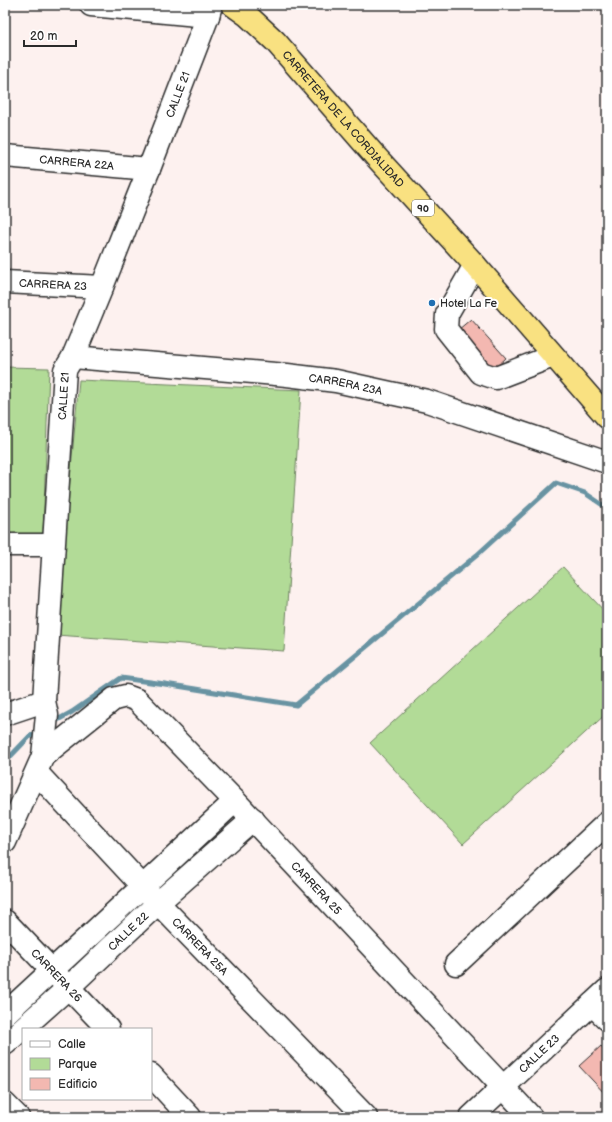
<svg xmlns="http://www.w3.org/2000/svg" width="612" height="1122" font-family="'Balsamiq Sans',sans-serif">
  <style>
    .green { fill: #b2db97; stroke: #6e8361 }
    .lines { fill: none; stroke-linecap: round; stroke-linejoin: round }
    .stream { stroke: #6893a2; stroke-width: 5 }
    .building { fill: #f3b8b1; stroke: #2b2b2b }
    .minor-casing { stroke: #2b2b2b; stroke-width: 25 }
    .highway-casing { stroke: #2b2b2b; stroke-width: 25 }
    .minor { stroke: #fff; stroke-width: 22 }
    .highway { stroke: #f9e181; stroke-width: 22 }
    .poi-dot { fill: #1f6fb2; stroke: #fff; stroke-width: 1.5 }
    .labels { text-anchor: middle; stroke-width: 4; stroke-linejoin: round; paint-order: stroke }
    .shield { fill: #fff; stroke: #6b6b6b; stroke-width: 1 }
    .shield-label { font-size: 10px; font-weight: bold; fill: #2b2b2b }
    .street-label { font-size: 11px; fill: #2b2b2b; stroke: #fff }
    .poi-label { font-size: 11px; fill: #2b2b2b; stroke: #fff; text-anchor: start }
  </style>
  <rect width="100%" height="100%" fill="#fdf1ef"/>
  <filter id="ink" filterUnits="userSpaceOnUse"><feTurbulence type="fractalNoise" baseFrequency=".025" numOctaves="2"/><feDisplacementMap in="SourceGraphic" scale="8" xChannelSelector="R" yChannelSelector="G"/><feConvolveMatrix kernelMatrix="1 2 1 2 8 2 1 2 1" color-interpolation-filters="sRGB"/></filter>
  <g filter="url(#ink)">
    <path class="green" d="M5,367L49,368L43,535L5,534Z
      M79,380L301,390L284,651L56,635Z
      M563,567L607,614V713L463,844L370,743Z"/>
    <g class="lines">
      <path class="stream" d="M52,723L72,712L121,678L165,684L296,705L477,555L556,483L585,493L607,508
        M5,762L29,737L39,731"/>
    </g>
    <path class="building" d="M471,319L506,358L493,370L458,330Z
      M601,1046L607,1052V1096L579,1066Z"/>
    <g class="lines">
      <defs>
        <g id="minor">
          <path d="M91,5L208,16L211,5"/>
          <path id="s1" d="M5,156L149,169"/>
          <path d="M475,265L447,314L446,329L481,373L496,378L553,356"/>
          <path id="s2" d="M5,282L102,287"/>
          <path id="s3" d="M73,357L287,375L336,381L427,401L607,462"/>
          <path d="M5,545H53"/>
          <path d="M5,714L44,701"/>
          <path id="s4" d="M43,756L47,715L44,701L65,370L73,357L102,287L149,169L208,16"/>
          <path id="s5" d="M37,773L158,903L366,1117"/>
          <path id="s6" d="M5,842L43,756L114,699L126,696L137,700L235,801L531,1117"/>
          <path id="s7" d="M5,921L108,1029"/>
          <path d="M456,964L607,823"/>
          <path d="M592,1004L607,1019"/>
          <path d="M5,1014L235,801"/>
          <path id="s8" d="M5,1044L69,987L158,903L253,819"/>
          <path d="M151,1075L190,1117"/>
          <path d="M5,1104L18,1117"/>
          <path id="s9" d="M471,1117L607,990"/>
        </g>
        <g id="highway">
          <path id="s10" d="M233,5L247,15L275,41L377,158L475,265L607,417"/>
        </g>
      </defs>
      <use href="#minor" class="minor-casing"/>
      <use href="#highway" class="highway-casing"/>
      <use href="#minor" class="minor"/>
      <use href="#highway" class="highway"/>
    </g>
  </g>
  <circle class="poi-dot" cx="432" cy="303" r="4"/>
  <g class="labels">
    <rect class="shield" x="412" y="200" width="22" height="16" rx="3"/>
    <g class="shield-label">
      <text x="423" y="212">90</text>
    </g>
    <g class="street-label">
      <text dy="4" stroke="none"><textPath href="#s4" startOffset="685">CALLE 21</textPath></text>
      <text dy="4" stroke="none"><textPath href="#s10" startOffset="159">CARRETERA DE LA CORDIALIDAD</textPath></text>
      <text dy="4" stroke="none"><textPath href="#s1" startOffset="72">CARRERA 22A</textPath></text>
      <text dy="4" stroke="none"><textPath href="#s2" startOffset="48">CARRERA 23</textPath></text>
      <text dy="4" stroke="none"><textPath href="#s3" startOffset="274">CARRERA 23A</textPath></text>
      <text dy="4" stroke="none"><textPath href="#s4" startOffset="361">CALLE 21</textPath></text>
      <text dy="4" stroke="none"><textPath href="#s6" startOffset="469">CARRERA 25</textPath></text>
      <text dy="4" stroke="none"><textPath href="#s8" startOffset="167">CALLE 22</textPath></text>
      <text dy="4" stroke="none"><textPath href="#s5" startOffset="238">CARRERA 25A</textPath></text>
      <text dy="4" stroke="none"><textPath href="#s7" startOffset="75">CARRERA 26</textPath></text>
      <text dy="4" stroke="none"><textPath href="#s9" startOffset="93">CALLE 23</textPath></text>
    </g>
    <g class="poi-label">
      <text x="440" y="307">Hotel La Fe</text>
    </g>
  </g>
  <rect width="612" height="1122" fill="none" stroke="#fff" stroke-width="20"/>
  <rect x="10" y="10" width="592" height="1102" fill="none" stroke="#2b2b2b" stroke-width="1.5" filter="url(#ink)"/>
  <rect x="22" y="1028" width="130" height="72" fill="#ffffff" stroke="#aaaaaa"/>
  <rect x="30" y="1041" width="20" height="6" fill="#ffffff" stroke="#aaaaaa"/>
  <text x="58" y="1048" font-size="12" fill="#2b2b2b">Calle</text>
  <rect x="30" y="1058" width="20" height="12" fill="#b2db97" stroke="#aaaaaa"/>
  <text x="58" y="1068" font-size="12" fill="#2b2b2b">Parque</text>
  <rect x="30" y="1078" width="20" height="12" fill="#f3b8b1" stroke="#aaaaaa"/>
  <text x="58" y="1088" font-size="12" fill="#2b2b2b">Edificio</text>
  <path d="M24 40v6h52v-6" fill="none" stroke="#2b2b2b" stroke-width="2"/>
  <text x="30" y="40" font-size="12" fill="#2b2b2b" stroke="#ffffff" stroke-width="3" paint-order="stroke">20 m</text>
</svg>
